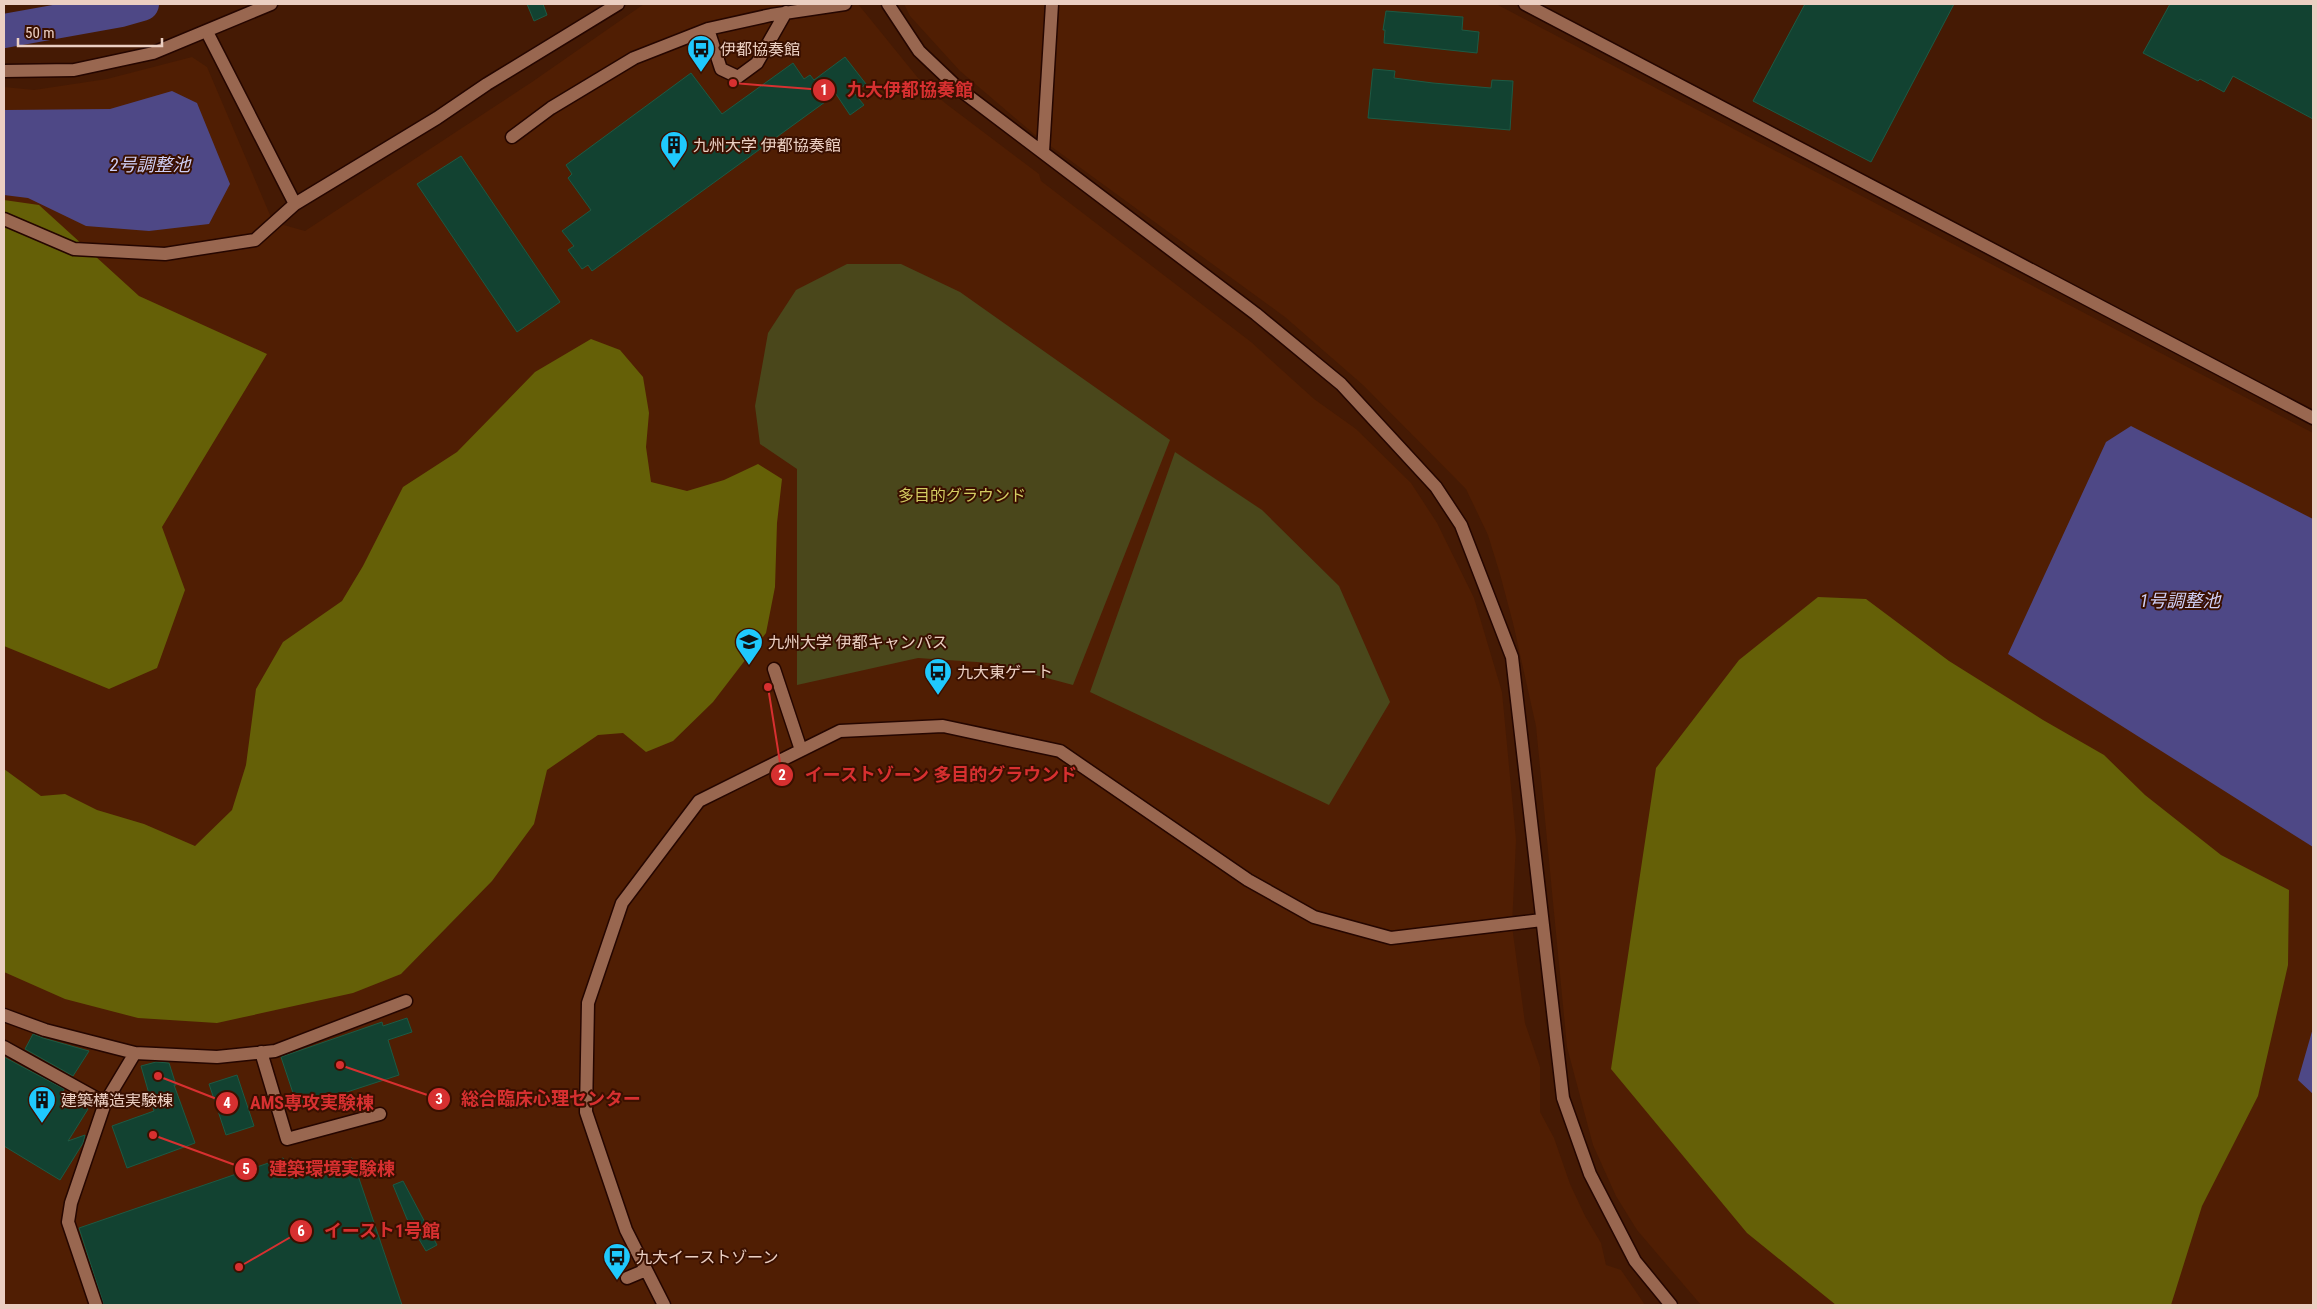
<svg xmlns="http://www.w3.org/2000/svg" width="2317" height="1309" font-family="'Roboto Condensed','Noto Sans JP',sans-serif">
  <style>
    .built { fill: #501e03 }
    .green { fill: #4a471b }
    .forest { fill: #656007 }
    .water { fill: #4e4886 }
    .lines { fill: none; stroke-linecap: round; stroke-linejoin: round }
    .river { stroke: #4e4886; stroke-width: 34 }
    .building { fill: #124231; stroke: #1d5a44 }
    .minor-casing { stroke: #250600; stroke-width: 15 }
    .minor { stroke: #996750; stroke-width: 12 }
    .labels { text-anchor: middle; stroke-width: 4; stroke-linejoin: round; paint-order: stroke }
    .poi-label { font-size: 16px; fill: #ebcfc2; stroke: #3a1000; text-anchor: start }
    .park-label { font-size: 16px; fill: #d4cd62; stroke: #3a1000 }
    .water-label { font-size: 18px; font-style: italic; fill: #cfcff5; stroke: #3a1000 }
    .leader { fill: none; stroke: #d73030; stroke-width: 2 }
    .callout-dot { fill: #d73030; stroke: #3a1000; stroke-width: 2 }
    .mark-label { font-size: 15px; text-anchor: middle; font-weight: bold; fill: #fff }
    .callout-label { font-size: 18px; text-anchor: middle; font-weight: bold; fill: #d73030; stroke: #3a1000; stroke-width: 4; stroke-linejoin: round; paint-order: stroke }
  </style>
  <rect width="100%" height="100%" fill="#451a04"/>
  <path class="built" d="M644,4H858L918,78L945,103L1039,174L1041,181L1251,342L1314,399L1356,429L1411,483L1437,523L1474,598L1502,692L1516,840L1512,926L1525,1023L1540,1067V1112L1554,1138L1570,1184L1585,1216L1601,1243L1606,1265L1621,1270L1645,1305H4V87L34,90L107,79L192,57L207,67L273,222L305,231L532,82Z
    M904,4H1496L2313,433V1305H1701L1637,1230L1616,1196L1593,1145L1567,1047L1536,726L1513,623L1500,574L1488,535L1466,489L1363,385L1285,317L1034,134L960,71L910,16Z"/>
  <path class="green" d="M847,264H901L960,292L1170,440L1073,685L991,663L918,658L797,685V469L760,444L755,406L768,333L796,290Z
    M1175,452L1262,510L1339,586L1390,702L1329,805L1090,692Z"/>
  <path class="forest" d="M4,200L39,205L139,296L267,354L162,527L185,590L157,668L109,689L4,646Z
    M591,339L620,350L643,377L649,413L646,447L651,482L687,491L724,480L758,464L782,479L777,523L775,587L766,633L713,702L673,741L646,752L623,733L598,735L547,770L534,824L492,881L401,974L353,993L217,1023L138,1018L65,999L4,972V769L41,796L65,794L97,810L144,824L195,846L232,810L246,765L256,689L283,642L342,601L363,566L403,487L457,452L535,372Z
    M1818,597L1866,599L1949,661L2043,720L2104,755L2145,795L2221,855L2289,890L2288,965L2258,1096L2202,1206L2171,1305H1836L1747,1233L1611,1069L1656,768L1739,660Z"/>
  <path class="water" d="M172,91L197,103L230,184L209,224L149,231L86,226L28,198L4,195V110L110,109Z
    M2131,426L2313,519V847L2008,654L2106,442Z
    M2313,1028V1094L2298,1080Z"/>
  <g class="lines">
    <path class="river" d="M4,31L121,10L142,4"/>
  </g>
  <path class="building" d="M527,4H543L547,15L534,21Z
    M1805,4H1954L1871,162L1753,101Z
    M2170,4H2313V119L2233,76L2224,92L2200,79L2198,81L2143,53Z
    M1386,11L1463,17L1462,30L1479,32L1477,53L1384,43L1385,30H1383Z
    M845,57L866,84L854,93L864,105L850,115L836,94L592,271L588,265L582,269L568,250L574,246L562,231L591,210L568,178L572,174L566,165L691,73L722,114L793,63L804,79L810,75L814,80Z
    M1373,69L1395,71L1394,78L1433,83L1491,88L1492,80L1513,81L1510,130L1368,118Z
    M461,156L560,302L517,332L417,184Z
    M407,1018L412,1032L388,1040L399,1075L298,1108L281,1057L382,1022L383,1026Z
    M33,1034L43,1038L89,1051L73,1076L25,1049Z
    M4,1057L64,1089L62,1093L88,1109L68,1141L85,1135L83,1143L60,1180L4,1146Z
    M156,1062L169,1063L176,1085H174L195,1143L127,1168L112,1126L154,1111L141,1066Z
    M237,1075L254,1126L226,1135L209,1084Z
    M283,1158L291,1179L352,1158L402,1305H104L79,1228Z
    M403,1181L437,1245L426,1251L407,1219L393,1185Z"/>
  <g class="lines">
    <defs>
      <path id="minor" d="M888,4L919,51L959,89L1256,314L1341,384L1436,487L1461,525L1512,657L1563,1098L1590,1174L1635,1261L1671,1305
        M1525,4L2313,418
        M708,29L721,69L738,77L757,63L786,12
        M207,32L295,204L437,118L487,84L618,4
        M4,71L74,70L153,53L271,4
        M512,137L551,108L634,58L708,29L771,15L845,4
        M1043,152L1052,4
        M4,219L74,249L165,254L255,240L295,204
        M774,669L801,750
        M4,1015L45,1030L135,1053L217,1057L275,1051L406,1001
        M4,1047L105,1103
        M261,1052L287,1139L380,1114
        M627,1278L646,1270
        M96,1305L68,1222L71,1203L105,1103L135,1053
        M664,1305L626,1230L586,1112L588,1003L622,903L699,801L840,731L943,726L1060,751L1248,880L1314,917L1391,938L1542,920"/>
    </defs>
    <use href="#minor" class="minor-casing"/>
    <use href="#minor" class="minor"/>
  </g>
  <defs>
    <symbol id="bus-pin" viewBox="-11 -11 22 30"><path d="M0 17L-7.5 6A9.5 9.5 0 1 1 7.5 6Z" fill="#1fc9fd" stroke="#3a1000"/><path d="M-5-6H5V4H4V6H2V4H-2V6H-4V4H-5ZM-3.5-4V0h7V-4ZM-3.5 1.2v1.5H-2V1.2ZM2 1.2v1.5H3.5V1.2Z" fill="#111"/></symbol>
    <symbol id="building-pin" viewBox="-11 -11 22 30"><path d="M0 17L-7.5 6A9.5 9.5 0 1 1 7.5 6Z" fill="#1fc9fd" stroke="#3a1000"/><path d="M-4-6H4V6H1V3H-1V6H-4ZM-2.5-4.3h1.7v1.8h-1.7ZM.8-4.3h1.7v1.8H.8ZM-2.5-1h1.7V.8h-1.7ZM.8-1h1.7V.8H.8Z" fill="#111"/></symbol>
    <symbol id="university-pin" viewBox="-11 -11 22 30"><path d="M0 17L-7.5 6A9.5 9.5 0 1 1 7.5 6Z" fill="#1fc9fd" stroke="#3a1000"/><path d="M0-5L7-2L0 1L-7-2ZM-4 1L0 2.5L4 1V4Q0 6-4 4Z" fill="#111"/></symbol>
  </defs>
  <g fill-rule="evenodd">
    <use href="#bus-pin" x="685" y="33" width="32" height="43"/>
    <use href="#building-pin" x="658" y="129" width="32" height="43"/>
    <use href="#university-pin" x="733" y="626" width="32" height="43"/>
    <use href="#bus-pin" x="922" y="656" width="32" height="43"/>
    <use href="#building-pin" x="26" y="1084" width="32" height="43"/>
    <use href="#bus-pin" x="601" y="1241" width="32" height="43"/>
  </g>
  <g class="labels">
    <g class="poi-label">
      <text x="720" y="55">伊都協奏館</text>
      <text x="693" y="151">九州大学 伊都協奏館</text>
      <text x="768" y="648">九州大学 伊都キャンパス</text>
      <text x="957" y="678">九大東ゲート</text>
      <text x="61" y="1106">建築構造実験棟</text>
      <text x="636" y="1263">九大イーストゾーン</text>
    </g>
    <g class="park-label">
      <text x="962" y="501">多目的グラウンド</text>
    </g>
    <g class="water-label">
      <text x="150" y="171">2号調整池</text>
      <text x="2180" y="607">1号調整池</text>
    </g>
  </g>
  <path class="leader" d="M733 83L824 90M768 687L782 775M340 1065L439 1099M158 1076L227 1103M153 1135L246 1169M239 1267L301 1231"/>
  <g class="callout-dot">
    <circle cx="733" cy="83" r="5"/>
    <circle cx="768" cy="687" r="5"/>
    <circle cx="340" cy="1065" r="5"/>
    <circle cx="158" cy="1076" r="5"/>
    <circle cx="153" cy="1135" r="5"/>
    <circle cx="239" cy="1267" r="5"/>
    <circle cx="824" cy="90" r="12"/>
    <circle cx="782" cy="775" r="12"/>
    <circle cx="439" cy="1099" r="12"/>
    <circle cx="227" cy="1103" r="12"/>
    <circle cx="246" cy="1169" r="12"/>
    <circle cx="301" cy="1231" r="12"/>
  </g>
  <g class="mark-label">
    <text x="824" y="95">1</text>
    <text x="782" y="780">2</text>
    <text x="439" y="1104">3</text>
    <text x="227" y="1108">4</text>
    <text x="246" y="1174">5</text>
    <text x="301" y="1236">6</text>
  </g>
  <g class="callout-label">
    <text x="910" y="96">九大伊都協奏館</text>
    <text x="941" y="781">イーストゾーン 多目的グラウンド</text>
    <text x="551" y="1105">総合臨床心理センター</text>
    <text x="312" y="1109">AMS専攻実験棟</text>
    <text x="332" y="1175">建築環境実験棟</text>
    <text x="382" y="1237">イースト1号館</text>
  </g>
  <rect width="2317" height="1309" fill="none" stroke="#ebcfc2" stroke-width="10"/>
  <path d="M18 38v8h144v-8" fill="none" stroke="#ebcfc2" stroke-width="2.5"/>
  <text x="25" y="38" font-size="15" fill="#ebcfc2" stroke="#3a1000" stroke-width="4" paint-order="stroke">50 m</text>
</svg>
